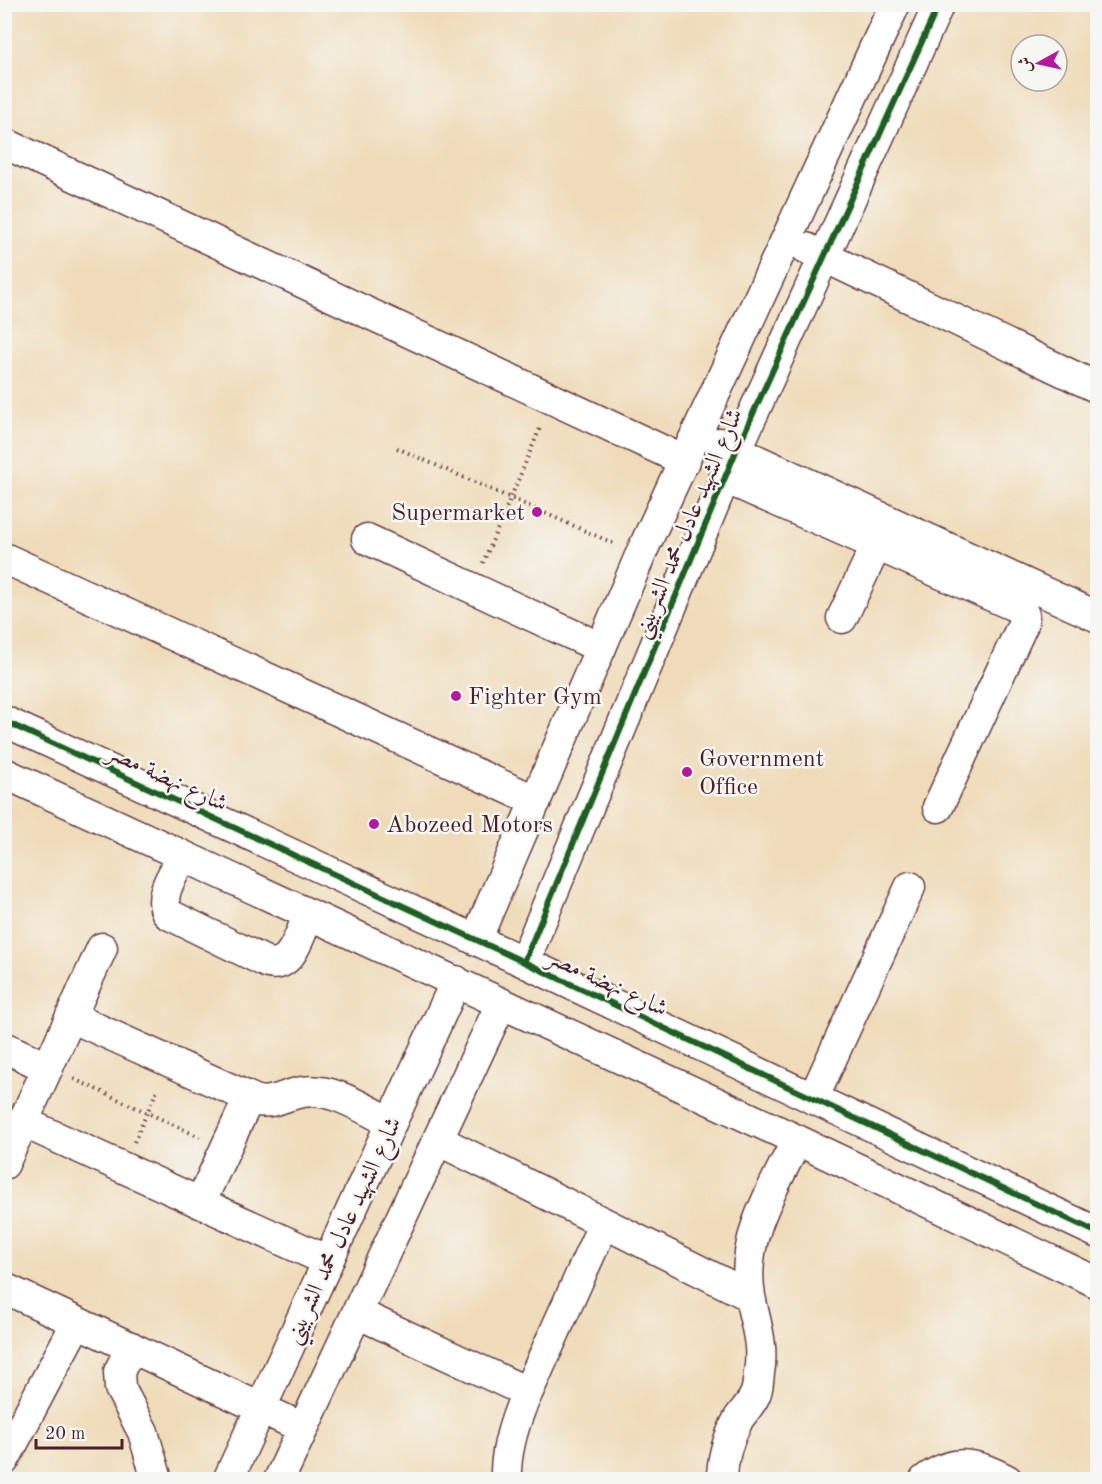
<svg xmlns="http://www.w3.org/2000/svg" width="1102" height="1484" font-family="'Old Standard TT',Amiri,serif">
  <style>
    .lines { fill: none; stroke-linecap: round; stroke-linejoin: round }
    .minor-casing { stroke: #633b40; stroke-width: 33 }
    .path { stroke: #633b40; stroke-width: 4; stroke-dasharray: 1.5 4.5; stroke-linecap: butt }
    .minor { stroke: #fff; stroke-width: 30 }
    .cycleway-casing { stroke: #f6f6f2; stroke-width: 10 }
    .cycleway { stroke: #1b5e20; stroke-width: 6 }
    .poi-dot { fill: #b5179e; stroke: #f6f6f2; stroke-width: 2 }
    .labels { text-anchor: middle; stroke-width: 5; stroke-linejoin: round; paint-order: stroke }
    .poi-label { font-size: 24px; fill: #4a1f2b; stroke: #f6f6f2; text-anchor: start }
    .street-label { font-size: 24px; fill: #4a1f2b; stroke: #f6f6f2 }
  </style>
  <rect width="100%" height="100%" fill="#f6f6f2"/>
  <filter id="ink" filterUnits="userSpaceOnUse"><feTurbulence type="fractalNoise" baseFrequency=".0167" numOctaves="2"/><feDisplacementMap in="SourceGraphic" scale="12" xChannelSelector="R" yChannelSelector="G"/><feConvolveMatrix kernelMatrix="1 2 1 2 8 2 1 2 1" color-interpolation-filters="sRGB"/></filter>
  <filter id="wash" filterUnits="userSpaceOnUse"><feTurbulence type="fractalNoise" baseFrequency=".008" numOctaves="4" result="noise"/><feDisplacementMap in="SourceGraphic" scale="24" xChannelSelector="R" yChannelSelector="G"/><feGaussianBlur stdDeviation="1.35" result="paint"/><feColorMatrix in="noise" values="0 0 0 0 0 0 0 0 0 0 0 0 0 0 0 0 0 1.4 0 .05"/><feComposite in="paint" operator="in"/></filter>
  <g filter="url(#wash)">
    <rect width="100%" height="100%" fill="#efdbb9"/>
  </g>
  <g filter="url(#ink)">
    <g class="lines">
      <defs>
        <path id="minor" d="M4,143L685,461
          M806,248L1098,388
          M719,443L1098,617
          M725,478L1019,608C1025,613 1025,617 1023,624L938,807
          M367,539L601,648
          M4,558L536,801
          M842,618L877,544
          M4,721L524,962L1098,1233
          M4,773L797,1140L1098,1283
          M183,856C175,872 156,896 168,914L268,963C293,969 300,932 309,914
          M476,940L643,549L895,4
          M524,962L736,451L939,4
          M71,1017L257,1101C275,1104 286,1094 303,1092C333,1087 365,1110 391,1122
          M4,1047L48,1068
          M813,1099L910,887
          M23,1122L328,1261
          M438,1140L750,1296
          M4,1164L102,948
          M200,1203L249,1098
          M4,1288L303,1428
          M357,1313L527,1392
          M131,1347L119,1372L120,1388L143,1432L157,1480
          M4,1460L77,1322
          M228,1480L456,981
          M279,1480L501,1004
          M506,1480C505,1454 512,1430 521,1407L604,1223
          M722,1480C722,1457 728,1438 739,1418C744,1411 751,1404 755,1395C758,1389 758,1380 759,1373C764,1344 755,1323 750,1296C740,1238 773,1189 797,1140
          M925,1480C956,1457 976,1464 1007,1480"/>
      </defs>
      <use href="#minor" class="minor-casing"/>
      <path class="path" d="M397,448L615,544
        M483,563L541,426
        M74,1079L200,1137
        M134,1142L158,1088"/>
      <use href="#minor" class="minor"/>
      <defs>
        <path id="cycleway" d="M4,721L524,962L1098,1233
          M524,962L736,451L939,4"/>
      </defs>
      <use href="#cycleway" class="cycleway-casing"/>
      <use href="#cycleway" class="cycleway"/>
    </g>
  </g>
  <g class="poi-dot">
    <circle cx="537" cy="512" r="6"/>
    <circle cx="456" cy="696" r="6"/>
    <circle cx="687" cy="772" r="6"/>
    <circle cx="374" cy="824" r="6"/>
  </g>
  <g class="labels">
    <g class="poi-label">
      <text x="525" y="520" text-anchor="end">Supermarket</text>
      <text x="468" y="704">Fighter Gym</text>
      <text x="699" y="766">Government<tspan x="699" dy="28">Office</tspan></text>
      <text x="386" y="832">Abozeed Motors</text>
    </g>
    <g class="street-label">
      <text transform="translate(687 523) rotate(-67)" y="8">شارع الشهيد عادل محمد الشربيني</text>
      <text transform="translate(168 777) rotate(25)" y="8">شارع نهضة مصر</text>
      <text transform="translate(608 982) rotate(25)" y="8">شارع نهضة مصر</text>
      <text transform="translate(342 1230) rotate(-65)" y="8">شارع الشهيد عادل محمد الشربيني</text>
    </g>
  </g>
  <rect width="1102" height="1484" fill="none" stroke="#f6f6f2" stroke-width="24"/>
  <g transform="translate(1039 63) rotate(262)"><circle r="28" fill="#f6f6f2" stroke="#b1a0a2" stroke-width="1.5"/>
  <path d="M0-4.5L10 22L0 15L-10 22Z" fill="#b5179e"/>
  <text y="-9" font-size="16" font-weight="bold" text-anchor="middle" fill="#4a1f2b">ش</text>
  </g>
  <path d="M36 1439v9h86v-9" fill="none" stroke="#4a1f2b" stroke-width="3"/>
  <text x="45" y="1439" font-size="18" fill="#4a1f2b" stroke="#f6f6f2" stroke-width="4.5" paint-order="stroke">20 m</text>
</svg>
